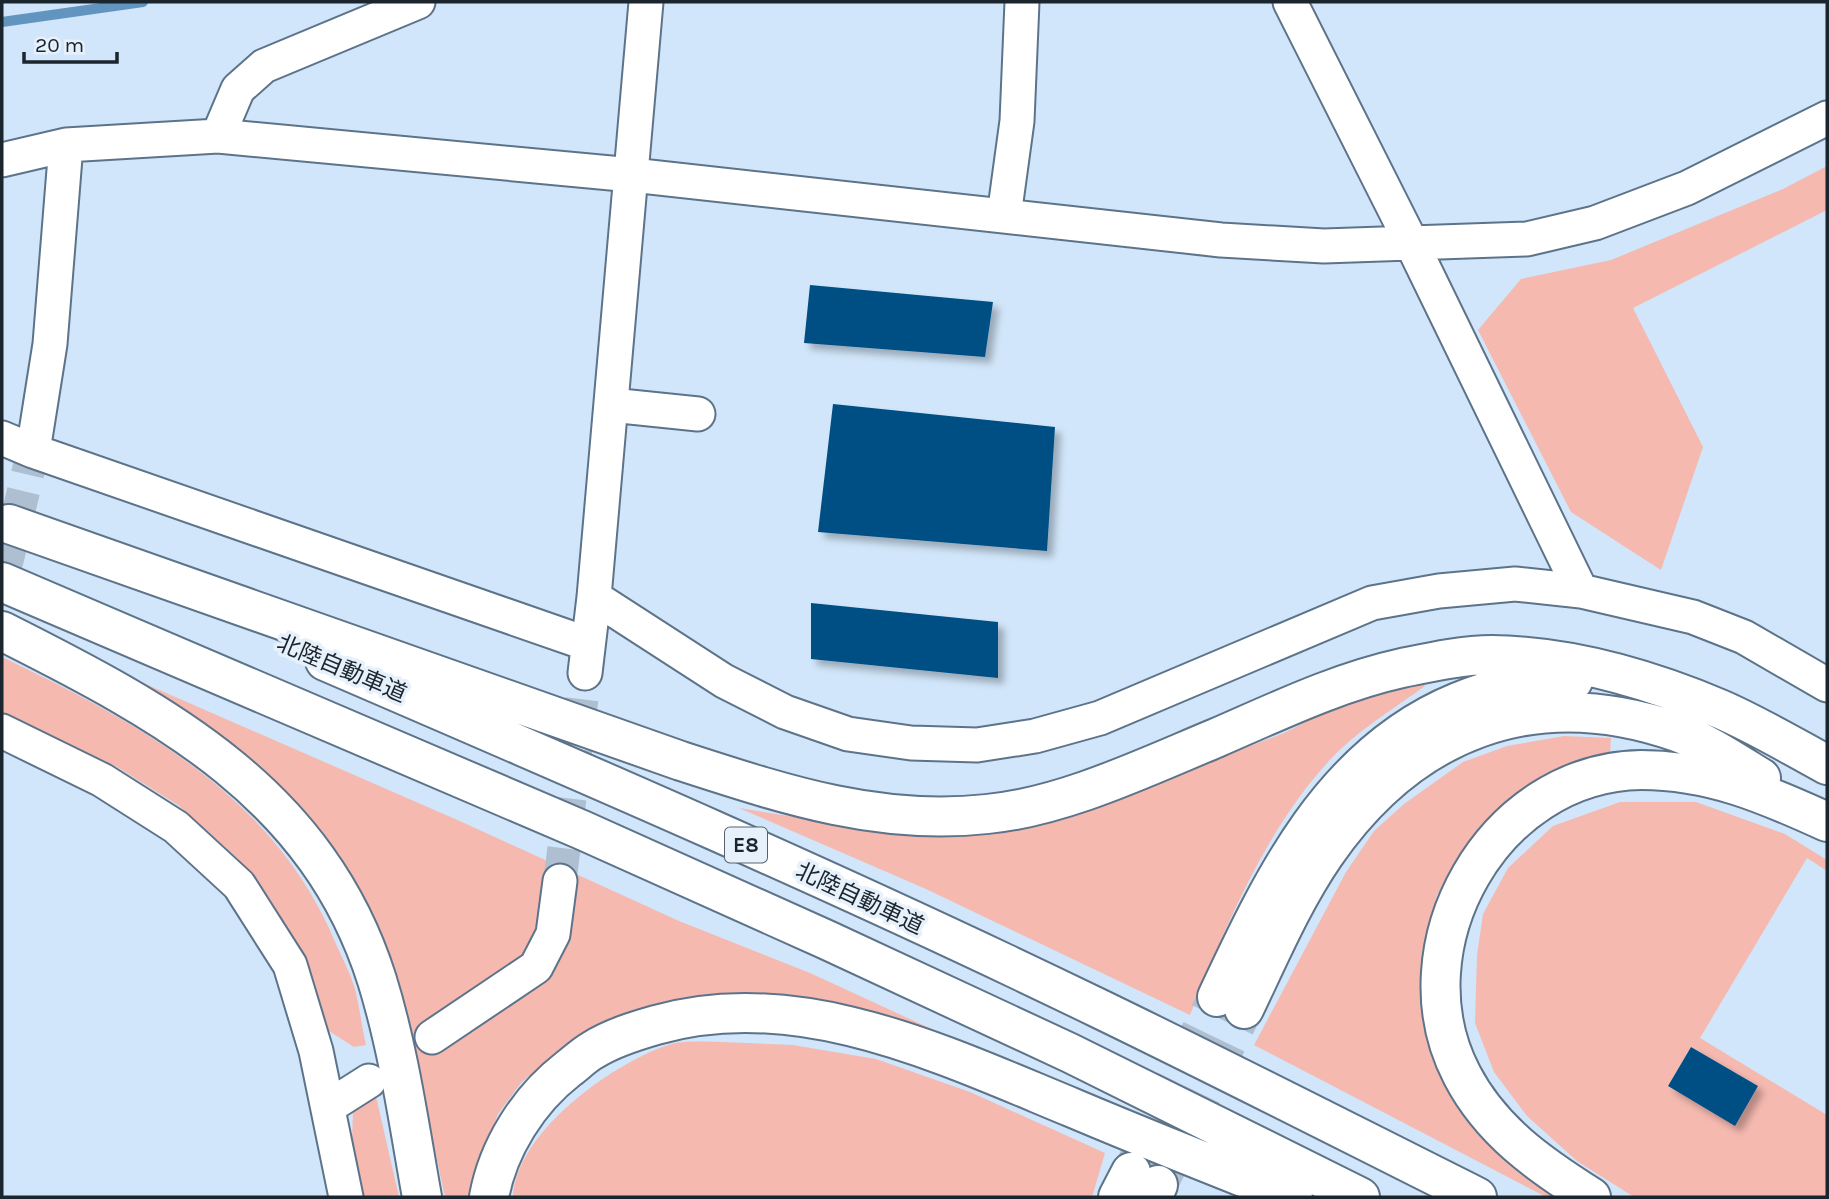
<svg xmlns="http://www.w3.org/2000/svg" width="1829" height="1199" font-family="Karla,'Noto Sans JP',sans-serif">
  <style>
    .green { fill: #f5b9b0; fill-rule: evenodd }
    .lines { fill: none; stroke-linecap: round; stroke-linejoin: round }
    .stream { stroke: #6294c0; stroke-width: 10 }
    .building { fill: #034f84; filter: url(#shadow) }
    .minor-tunnel { stroke: #adbfd1; stroke-width: 33; stroke-dasharray: 33 17; stroke-linecap: butt }
    .highway-tunnel { stroke: #adbfd1; stroke-width: 38; stroke-dasharray: 38 19; stroke-linecap: butt }
    .minor-casing { stroke: #5c7389; stroke-width: 37 }
    .highway-casing { stroke: #5c7389; stroke-width: 42 }
    .minor { stroke: #fff; stroke-width: 33 }
    .highway { stroke: #fff; stroke-width: 38 }
    .labels { text-anchor: middle; stroke-width: 7; stroke-linejoin: round; paint-order: stroke }
    .shield { fill: #e7f1fc; stroke: #58626c; stroke-width: 2 }
    .shield-label { font-size: 21px; font-weight: bold; fill: #1b252e }
    .street-label { font-size: 23px; fill: #1b252e; stroke: #e7f1fc }
  </style>
  <defs>
    <filter id="shadow"><feDropShadow dx="6" dy="6" stdDeviation="3.5" flood-color="#0004"/></filter>
  </defs>
  <rect width="100%" height="100%" fill="#d1e6fa"/>
  <path class="green" d="M1827,166V210L1633,308L1703,447L1661,570L1571,512L1478,330L1521,279L1611,260L1783,189Z
    M2,657C139,723 275,796 336,944C343,960 352,976 356,993C360,1010 362,1028 366,1045L354,1047L329,1031L306,960L270,899L238,859L178,805L117,767L2,717Z
    M102,665L462,822L679,921L810,973L949,1037L817,1006L635,1013L595,1026L560,1049L521,1083L498,1114L483,1155L470,1197H445L396,972L340,855L281,788L224,736Z
    M1420,677L1425,686C1392,710 1355,732 1328,762C1264,832 1225,928 1190,1015L926,889L739,808L874,830L1097,805L1284,733L1347,701Z
    M1564,736L1611,738L1610,755L1562,771L1454,867L1437,895L1426,939L1421,989L1437,1058L1488,1138L1553,1197H1546L1254,1045L1346,872L1374,831L1404,804L1463,762L1507,746Z
    M1620,802H1696L1785,834L1827,860V871L1807,858L1700,1038L1827,1115V1197H1634L1577,1161L1527,1116L1494,1072L1475,1023L1477,955L1483,914L1508,868L1553,826ZM1691,1047L1758,1086L1735,1125L1668,1086Z
    M722,1042L793,1045L876,1059L970,1092L1105,1153L1092,1197H513C516,1132 612,1064 668,1045C683,1040 705,1042 722,1042Z
    M375,1092L399,1197H361L352,1142L353,1110Z"/>
  <g class="lines">
    <path class="stream" d="M2,22L143,2"/>
  </g>
  <path class="building" d="M810,285L993,302L985,357L804,343Z
    M833,404L1055,427L1047,551L818,532Z
    M811,603L998,622V678L811,659Z
    M1691,1047L1758,1086L1735,1126L1668,1086Z"/>
  <g class="lines">
    <path class="minor-tunnel" d="M2,571L7,561L33,451
      M560,881L585,673"/>
    <path class="highway-tunnel" d="M1134,1167L1217,997
      M1161,1180L1244,1009"/>
    <defs>
      <path id="minor" d="M1290,2L1412,244L1581,591
        M218,136L632,175L1221,240L1324,246L1527,239L1595,223L1687,188L1827,118
        M2,160L66,145L218,136L238,89L264,66L418,2
        M1004,216L1017,121L1022,2
        M611,405L698,414
        M2,438L33,451L588,644
        M33,451L50,344L66,145
        M594,597L724,681L785,712L848,734L911,743L977,745L1035,736L1100,718L1372,603L1439,591L1515,584L1581,591L1693,617L1744,637L1827,685
        M585,673L594,597L646,2
        M2,731L102,780L176,827L239,885L290,965L316,1051L346,1197
        M432,1037L536,967L553,934L560,881
        M328,1107L369,1081"/>
      <path id="highway" d="M9,524L681,761C783,794 878,826 987,814C1063,807 1146,767 1216,738C1276,712 1338,682 1402,668C1431,662 1462,655 1492,655C1569,656 1649,679 1720,709C1757,725 1792,746 1827,765
        M2,582L582,830L827,940L1070,1053L1360,1197
        M2,631C165,713 318,794 377,980C399,1051 409,1125 422,1197
        M325,661C585,773 845,885 1100,1009C1226,1070 1351,1134 1477,1197
        M1217,997C1272,880 1331,754 1458,702C1481,693 1506,685 1530,682C1544,681 1559,681 1573,681
        M1244,1009C1269,957 1292,902 1325,854C1411,730 1533,682 1677,732C1707,743 1735,762 1761,778
        M489,1197C498,1148 528,1100 568,1069C576,1063 584,1055 593,1050C612,1038 635,1031 656,1025C798,984 944,1055 1073,1108C1146,1139 1220,1168 1293,1197
        M1118,1197L1131,1172
        M1152,1197L1158,1185
        M1591,1197C1540,1165 1491,1131 1462,1075C1395,947 1493,772 1641,770C1710,770 1766,794 1827,822"/>
    </defs>
    <use href="#minor" class="minor-casing"/>
    <use href="#highway" class="highway-casing"/>
    <use href="#minor" class="minor"/>
    <use href="#highway" class="highway"/>
  </g>
  <g class="labels">
    <rect class="shield" x="725" y="827.5" width="42" height="35" rx="5"/>
    <g class="shield-label">
      <text x="746" y="852">E8</text>
    </g>
    <g class="street-label">
      <text transform="translate(342 668) rotate(23)" y="8">北陸自動車道</text>
      <text transform="translate(860 898) rotate(25)" y="8">北陸自動車道</text>
    </g>
  </g>
  <rect width="1829" height="1199" fill="none" stroke="#1b252e" stroke-width="7"/>
  <path d="M24 52v10h93v-10" fill="none" stroke="#1b252e" stroke-width="3.5"/>
  <text x="35" y="52" font-size="21" fill="#1b252e" stroke="#e7f1fc" stroke-width="5" paint-order="stroke">20 m</text>
</svg>
